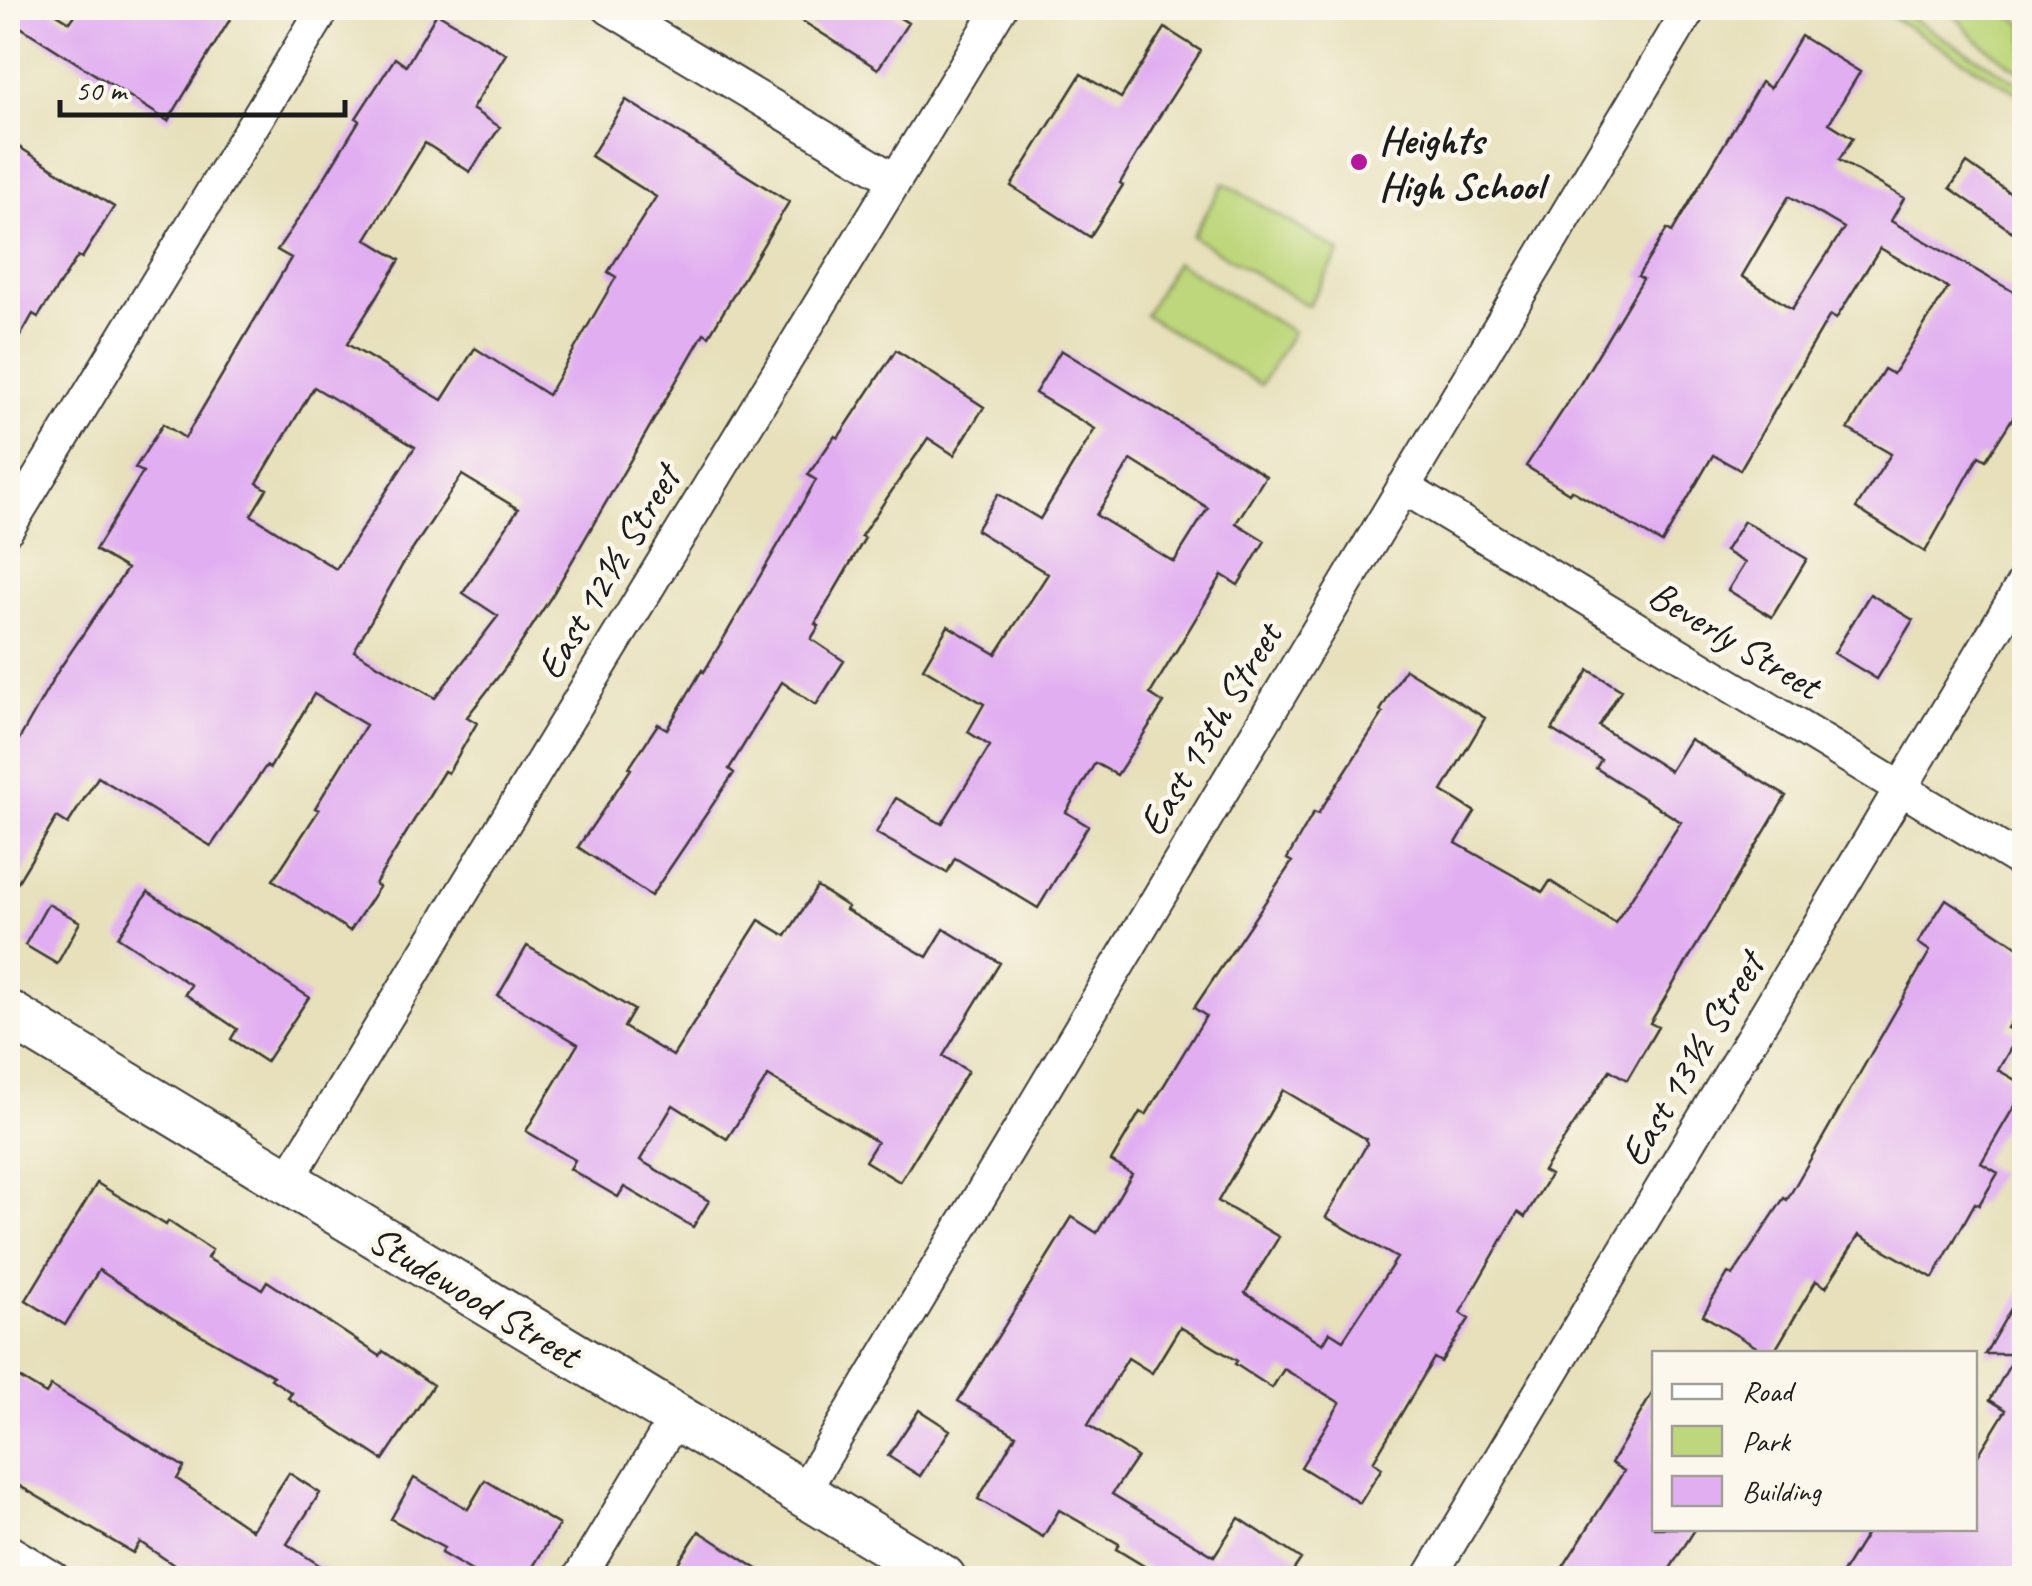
<svg xmlns="http://www.w3.org/2000/svg" width="2032" height="1586" font-family="Caveat,sans-serif">
  <style>
    .green { fill: #bed77c; stroke: #6d7a4c; stroke-width: 2.5 }
    .building { fill: #e1aef1; fill-rule: evenodd }
    .lines { fill: none; stroke-linecap: round; stroke-linejoin: round }
    .street-casing { stroke: #3a3934; stroke-width: 36 }
    .secondary-casing { stroke: #3a3934; stroke-width: 49 }
    .street { stroke: #fff; stroke-width: 32 }
    .secondary { stroke: #fff; stroke-width: 45 }
    .poi-dot { fill: #b5179e; stroke: #fbf7ec; stroke-width: 4 }
    .labels { text-anchor: middle; stroke-width: 9; stroke-linejoin: round; paint-order: stroke }
    .poi-label { font-size: 40px; font-weight: bold; fill: #1c1c1c; stroke: #fbf7ec; text-anchor: start }
    .street-label { font-size: 40px; fill: #1c1c1c; stroke: #fbf7ec }
  </style>
  <rect width="100%" height="100%" fill="#fbf7ec"/>
  <filter id="ink" filterUnits="userSpaceOnUse"><feTurbulence type="fractalNoise" baseFrequency=".01" numOctaves="2"/><feDisplacementMap in="SourceGraphic" scale="20" xChannelSelector="R" yChannelSelector="G"/><feConvolveMatrix kernelMatrix="1 2 1 2 8 2 1 2 1" color-interpolation-filters="sRGB"/></filter>
  <filter id="wash" filterUnits="userSpaceOnUse"><feTurbulence type="fractalNoise" baseFrequency=".0048" numOctaves="4" result="noise"/><feDisplacementMap in="SourceGraphic" scale="40" xChannelSelector="R" yChannelSelector="G"/><feGaussianBlur stdDeviation="2.25" result="paint"/><feColorMatrix in="noise" values="0 0 0 0 0 0 0 0 0 0 0 0 0 0 0 0 0 1.4 0 .05"/><feComposite in="paint" operator="in"/></filter>
  <g filter="url(#wash)">
    <rect width="100%" height="100%" fill="#e7e0bb"/>
    <path class="green" d="M1877,8H1894L2024,86V97Z
      M1948,8H1999L2024,25V74L1977,40Z
      M1224,183L1340,252L1308,306L1192,236Z
      M1176,262L1293,332L1261,385L1145,315Z"/>
    <g id="blocks">
      <path class="building" d="M8,8H47L70,22L80,8H237L168,121L8,19Z
        M782,8H884L908,23L878,69Z
        M437,13L506,54L472,109L500,127L470,172L425,143L366,239L400,260L347,344L442,400L475,348L548,395L616,277L608,272L656,197L591,156L626,100L789,202L709,336L704,333L553,594L505,668L467,717L477,723L448,773L444,771L375,884L379,887L350,931L273,880L319,810L315,808L366,725L314,694L270,768L266,766L211,846L98,777L68,824L57,817L8,898V759L58,671L127,569L95,550L143,472L135,468L163,424L185,438L291,258L277,250L309,203L359,121L356,118L395,58L406,66ZM314,387L415,447L336,569L251,515L267,489L257,483ZM462,475L518,509L463,593L498,616L435,698L354,651L403,564Z
        M1165,28L1201,51L1157,120L1120,183L1123,185L1090,237L1011,186L1081,74L1121,98Z
        M1801,36L1860,72L1829,123L1853,138L1839,160L1904,198L1891,221L2024,298V400L1986,460L1979,456L1925,552L1856,508L1891,454L1848,429L1884,369L1893,374L1948,288L1880,248L1836,319L1830,315L1740,470L1713,455L1662,543L1571,490L1569,493L1526,466L1579,386L1643,279L1638,276L1667,229L1672,232L1761,82L1770,88ZM1789,196L1844,228L1792,309L1742,276Z
        M8,140L114,207L82,258L78,256L38,317L33,314L8,358Z
        M1967,163L2024,203V240L1950,188Z
        M896,350L984,407L954,455L928,438L861,536L865,538L815,624L819,626L811,639L844,661L816,705L782,682L729,769L734,773L651,896L578,847L631,769L629,768L658,724L667,729L702,670L704,672L816,480L808,475L835,436L838,438Z
        M1061,350L1266,476L1236,523L1265,541L1238,585L1222,575L1150,694L1164,703L1117,775L1095,763L1066,812L1088,826L1038,908L955,858L947,873L876,833L896,798L942,824L990,746L968,732L984,704L923,668L948,626L996,654L1048,574L976,530L998,494L1040,519L1095,429L1035,393ZM1131,460L1208,508L1174,562L1096,515Z
        M1744,521L1807,559L1772,617L1728,590L1745,563L1725,551Z
        M1870,594L1913,620L1877,679L1834,653Z
        M1405,669L1485,718L1442,791L1475,812L1456,843L1543,892L1550,881L1615,923L1681,822L1596,768L1601,760L1552,730L1589,670L1621,690L1599,726L1670,771L1690,739L1786,796L1650,1023L1658,1027L1627,1080L1610,1070L1543,1171L1550,1175L1525,1217L1518,1212L1460,1313L1469,1319L1441,1362L1434,1358L1373,1462L1382,1468L1360,1503L1301,1467L1340,1403L1284,1369L1272,1388L1235,1364L1237,1361L1180,1327L1152,1373L1128,1358L1088,1425L1137,1457L1112,1494L1214,1556L1239,1518L1301,1559L1288,1578H1164L1116,1549L1119,1544L1059,1510L1043,1537L978,1499L1016,1435L958,1401L1072,1217L1097,1233L1132,1174L1111,1161L1140,1112L1146,1115L1206,1016L1194,1008L1292,862L1287,859L1314,812L1318,814L1383,713L1380,711ZM1283,1090L1366,1139L1367,1144L1326,1217L1397,1258L1343,1340L1330,1332L1323,1344L1245,1293L1279,1237L1218,1201Z
        M817,887L848,907L846,910L927,957L944,929L1000,963L943,1056L968,1071L900,1182L865,1161L877,1142L768,1076L727,1139L673,1105L640,1160L709,1201L693,1227L624,1187L618,1197L570,1169L575,1160L526,1131L578,1044L498,996L527,946L634,1010L624,1027L673,1056L759,920L786,936Z
        M148,892L309,997L266,1062L231,1039L237,1029L185,994L191,985L118,937Z
        M1946,899L2024,951V1001L2007,1028L2019,1034L1998,1070L2024,1085V1090L1981,1163L1998,1173L1979,1205L1975,1203L1933,1278L1859,1235L1826,1287L1816,1281L1773,1354H1768L1703,1315L1728,1273L1733,1275L1784,1198L1787,1200L1930,951L1918,943Z
        M48,904L80,922L57,964L25,945Z
        M97,1183L166,1225L168,1221L212,1250L207,1258L262,1289L267,1281L380,1356L383,1351L433,1385L383,1460L288,1398L292,1393L271,1379L273,1376L172,1318L99,1270L65,1325L26,1300Z
        M2024,1286V1558L2012,1578H1839L1870,1528H1974V1462L2006,1410L1990,1400L2016,1354H1985Z
        M8,1371L46,1394L51,1386L184,1467L177,1479L252,1530L289,1473L320,1493L287,1544L339,1578H193L140,1542L133,1553L8,1479Z
        M1654,1390V1528H1696L1664,1578H1556L1624,1471L1611,1463Z
        M919,1410L950,1430L920,1476L888,1456Z
        M414,1478L468,1509L485,1480L559,1525L526,1578H484L441,1553L444,1548L391,1519Z
        M699,1531L771,1578H668Z"/>
    </g>
  </g>
  <g filter="url(#ink)">
    <use href="#blocks" fill-opacity="0" stroke="#3a3934" stroke-width="2.5"/>
    <g class="lines">
      <defs>
        <path id="street" d="M609,8L895,180
          M1403,487L2024,863
          M8,528L324,8
          M287,1181L1000,8
          M802,1494L1690,8
          M8,1551L53,1578
          M579,1578L676,1417
          M1429,1578L2024,582"/>
        <path id="secondary" d="M8,1013L943,1578"/>
      </defs>
      <use href="#street" class="street-casing"/>
      <use href="#secondary" class="secondary-casing"/>
      <use href="#street" class="street"/>
      <use href="#secondary" class="secondary"/>
    </g>
  </g>
  <circle class="poi-dot" cx="1359" cy="162" r="10"/>
  <g class="labels">
    <g class="poi-label">
      <text x="1379" y="153">Heights<tspan x="1379" dy="46">High School</tspan></text>
    </g>
    <g class="street-label">
      <text transform="translate(607 572) rotate(-59)" y="14">East 12½ Street</text>
      <text transform="translate(1735 639) rotate(31)" y="14">Beverly Street</text>
      <text transform="translate(1209 729) rotate(-59)" y="14">East 13th Street</text>
      <text transform="translate(1691 1059) rotate(-59)" y="14">East 13½ Street</text>
      <text transform="translate(475 1296) rotate(31)" y="14">Studewood Street</text>
    </g>
  </g>
  <rect width="2032" height="1586" fill="none" stroke="#fbf7ec" stroke-width="40"/>
  <rect x="1652" y="1351" width="325" height="180" fill="#fbf7ec" stroke="#a29f99" stroke-width="2.5"/>
  <rect x="1672" y="1384" width="50" height="15" fill="#ffffff" stroke="#a29f99" stroke-width="2.5"/>
  <text x="1742" y="1401" font-size="30" fill="#1c1c1c">Road</text>
  <rect x="1672" y="1426" width="50" height="30" fill="#bed77c" stroke="#a29f99" stroke-width="2.5"/>
  <text x="1742" y="1451" font-size="30" fill="#1c1c1c">Park</text>
  <rect x="1672" y="1476" width="50" height="30" fill="#e1aef1" stroke="#a29f99" stroke-width="2.5"/>
  <text x="1742" y="1501" font-size="30" fill="#1c1c1c">Building</text>
  <path d="M60 100v15h285v-15" fill="none" stroke="#1c1c1c" stroke-width="5"/>
  <text x="75" y="100" font-size="30" fill="#1c1c1c" stroke="#fbf7ec" stroke-width="8" paint-order="stroke">50 m</text>
</svg>
